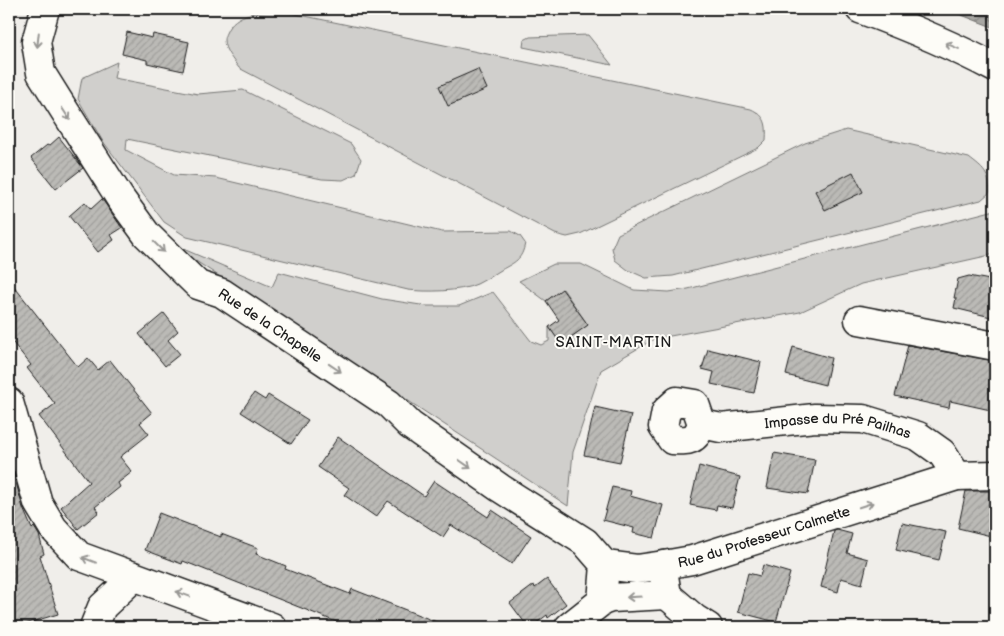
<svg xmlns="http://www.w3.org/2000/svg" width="1004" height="636" font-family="'Balsamiq Sans',sans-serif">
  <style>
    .grass { fill: #d0cfcc; stroke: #767674 }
    .water { fill: url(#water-waves); stroke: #706f6d }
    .building { fill: url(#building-hatch); stroke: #1c1c1c }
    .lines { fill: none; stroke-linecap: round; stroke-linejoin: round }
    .minor-casing { stroke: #1c1c1c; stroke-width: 31 }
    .minor { stroke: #fdfcf7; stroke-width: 28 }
    .oneway { stroke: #989794 }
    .labels { text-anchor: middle; stroke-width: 4; stroke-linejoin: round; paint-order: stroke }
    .street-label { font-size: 14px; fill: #1c1c1c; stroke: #fdfcf7 }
    .neighbourhood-label { font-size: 15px; letter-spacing: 1px; fill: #1c1c1c; stroke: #fdfcf7 }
  </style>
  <defs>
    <pattern id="water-waves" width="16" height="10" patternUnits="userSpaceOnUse" patternTransform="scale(1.25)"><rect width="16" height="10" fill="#a8a7a3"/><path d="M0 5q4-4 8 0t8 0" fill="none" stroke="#888784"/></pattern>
    <pattern id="building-hatch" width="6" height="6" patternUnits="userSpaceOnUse" patternTransform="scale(1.25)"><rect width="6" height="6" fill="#bbbab6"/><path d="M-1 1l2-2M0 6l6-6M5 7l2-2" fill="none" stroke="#a09f9c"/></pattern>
  </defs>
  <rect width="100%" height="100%" fill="#f0eeea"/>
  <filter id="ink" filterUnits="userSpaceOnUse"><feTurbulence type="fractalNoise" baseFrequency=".02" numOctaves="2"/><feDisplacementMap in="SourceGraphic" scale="10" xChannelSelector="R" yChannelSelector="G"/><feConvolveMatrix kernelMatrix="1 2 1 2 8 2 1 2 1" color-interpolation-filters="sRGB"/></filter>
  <g filter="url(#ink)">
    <path class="grass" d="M281,11L751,109C766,116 767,124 766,140L758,148L580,234L567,237L555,234L239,68C233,60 224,50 224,40C224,38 225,35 226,33C235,11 261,12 281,11Z
      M588,35L612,65L523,47L524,40L530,37Z
      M117,62L114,78L198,94L243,90L351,144L361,159L356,174L343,180L322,179L127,139L126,150L174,175L216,178L442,232L511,231L520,236L525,243C522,260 515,262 501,270C493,275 485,280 477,284C460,292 426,292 408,290L187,237L164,222L102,140L78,99L82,78Z
      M846,130L969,158C983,169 990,173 989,193L981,200L673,276L646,278L628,270L615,260L612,248L618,234L805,143Z
      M995,210V254L861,284L800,312L654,339L601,370L573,452L568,506L167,242L272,287L279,272L382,299L427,306H459L493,292L531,341L541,345L549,341V327L561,344L588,325L563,289L546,301L519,281L554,264H581L634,290L669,292L688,289Z"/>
    <path class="water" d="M946,9H995V28Z"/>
    <path class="building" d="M127,32L152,38L153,34L189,42L183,71L147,63V60L122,54Z
      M478,69L487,89L448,106L439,86Z
      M59,137L83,168L56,189L31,158L47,145L49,146Z
      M853,172L863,192L825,210L815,191Z
      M102,199L122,228L111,235L114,240L98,252L69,216L85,202L91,209Z
      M969,276L995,281V318L954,308L956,298H954L958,279Z
      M9,280L78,367L88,358L98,370L110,360L152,413L140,423L149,434L120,457L132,472L118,483L120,487L95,507L99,512L78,529L61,507L89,482L39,416L55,404L27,368L31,365L9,338Z
      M562,289L588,325L561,344L549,327L559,320L546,301Z
      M164,313L178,331L168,340L180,354L165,366L139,334Z
      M908,345L995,361V411L950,401L949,408L895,396Z
      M793,347L831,358L825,385L786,375Z
      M708,349L761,362L754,393L711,384L714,372L702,369Z
      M254,393L265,400L268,395L308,420L291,444L241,412Z
      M595,407L631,415L620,462L584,455Z
      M338,437L424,496L434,481L488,517L492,510L531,536L512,564L451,525L443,537L388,501L376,517L344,495L349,488L318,467Z
      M774,453L815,460L808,494L767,488Z
      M699,466L740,477L732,508L717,505L716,510L690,505Z
      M12,468L23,508L32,529L34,527L39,535L44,554L40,556L58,614L15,627H9V469Z
      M612,487L631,491L630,496L663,505L654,538L633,533L634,528L603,520Z
      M966,491H992L989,505L995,506V537L958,528Z
      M159,513L221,537V534L258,548L256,554L286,566L285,569L350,594L352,589L447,626V627H337L339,623L183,561L182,564L145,550Z
      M902,523L946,532L939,560L896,550Z
      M837,530L852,534L847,553L868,559L862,584L841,578L838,592L821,587L834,531Z
      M763,565L790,573L776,622L738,612L748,573L760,576Z
      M547,579L566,604L548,618L547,615L531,627H528L510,603L534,585L535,588Z"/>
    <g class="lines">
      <defs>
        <g id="minor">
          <path id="s1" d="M45,9L36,42L41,73L61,105L120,198L147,235L198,285L222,293L389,404L410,425L500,488L585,542L605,565L602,601"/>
          <path d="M860,9C906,26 952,45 995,68"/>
          <path d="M859,320L995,346"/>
          <path d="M9,402L38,503L53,528L79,556L272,627"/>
          <path id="s2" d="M702,424C696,441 689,441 672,440L663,427L666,411L677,401L695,404L702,424L721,428L815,418L863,419L918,436L942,453L957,476"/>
          <path d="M605,565L637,569L664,565"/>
          <path id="s3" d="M667,595L664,576V565L692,560L957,476L995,475"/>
          <path d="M667,595L695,619L708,627"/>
          <path d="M94,627L102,607L134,577"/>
          <path d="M569,627L602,601L611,598L667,595"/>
        </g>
      </defs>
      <use href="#minor" class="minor-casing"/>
      <use href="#minor" class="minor"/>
    </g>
    <defs><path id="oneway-shaft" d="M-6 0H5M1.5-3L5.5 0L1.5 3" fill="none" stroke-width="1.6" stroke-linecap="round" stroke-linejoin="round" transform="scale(1.25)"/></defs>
    <g class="oneway">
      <use href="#oneway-shaft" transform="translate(38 40) rotate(96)"/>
      <use href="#oneway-shaft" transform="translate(952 46) rotate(-157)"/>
      <use href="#oneway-shaft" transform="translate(66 114) rotate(57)"/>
      <use href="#oneway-shaft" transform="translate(159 247) rotate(45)"/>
      <use href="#oneway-shaft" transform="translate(335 368) rotate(34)"/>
      <use href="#oneway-shaft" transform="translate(465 464) rotate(35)"/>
      <use href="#oneway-shaft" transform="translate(866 505) rotate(-18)"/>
      <use href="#oneway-shaft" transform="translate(89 560) rotate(-159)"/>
      <use href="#oneway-shaft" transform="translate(183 594) rotate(-160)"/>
      <use href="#oneway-shaft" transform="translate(634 597) rotate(177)"/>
    </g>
  </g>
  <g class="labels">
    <g class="street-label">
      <text dy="5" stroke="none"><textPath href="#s1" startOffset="414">Rue de la Chapelle</textPath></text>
      <text dy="5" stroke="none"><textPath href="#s2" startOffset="262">Impasse du Pré Pailhas</textPath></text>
      <text dy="5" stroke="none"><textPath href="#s3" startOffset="134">Rue du Professeur Calmette</textPath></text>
    </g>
    <g class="neighbourhood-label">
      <text x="614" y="347">SAINT-MARTIN</text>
    </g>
  </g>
  <rect width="1004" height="636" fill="none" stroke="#fdfcf7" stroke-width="30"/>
  <rect x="15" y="15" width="974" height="606" fill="none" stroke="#1c1c1c" stroke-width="2" filter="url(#ink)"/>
</svg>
